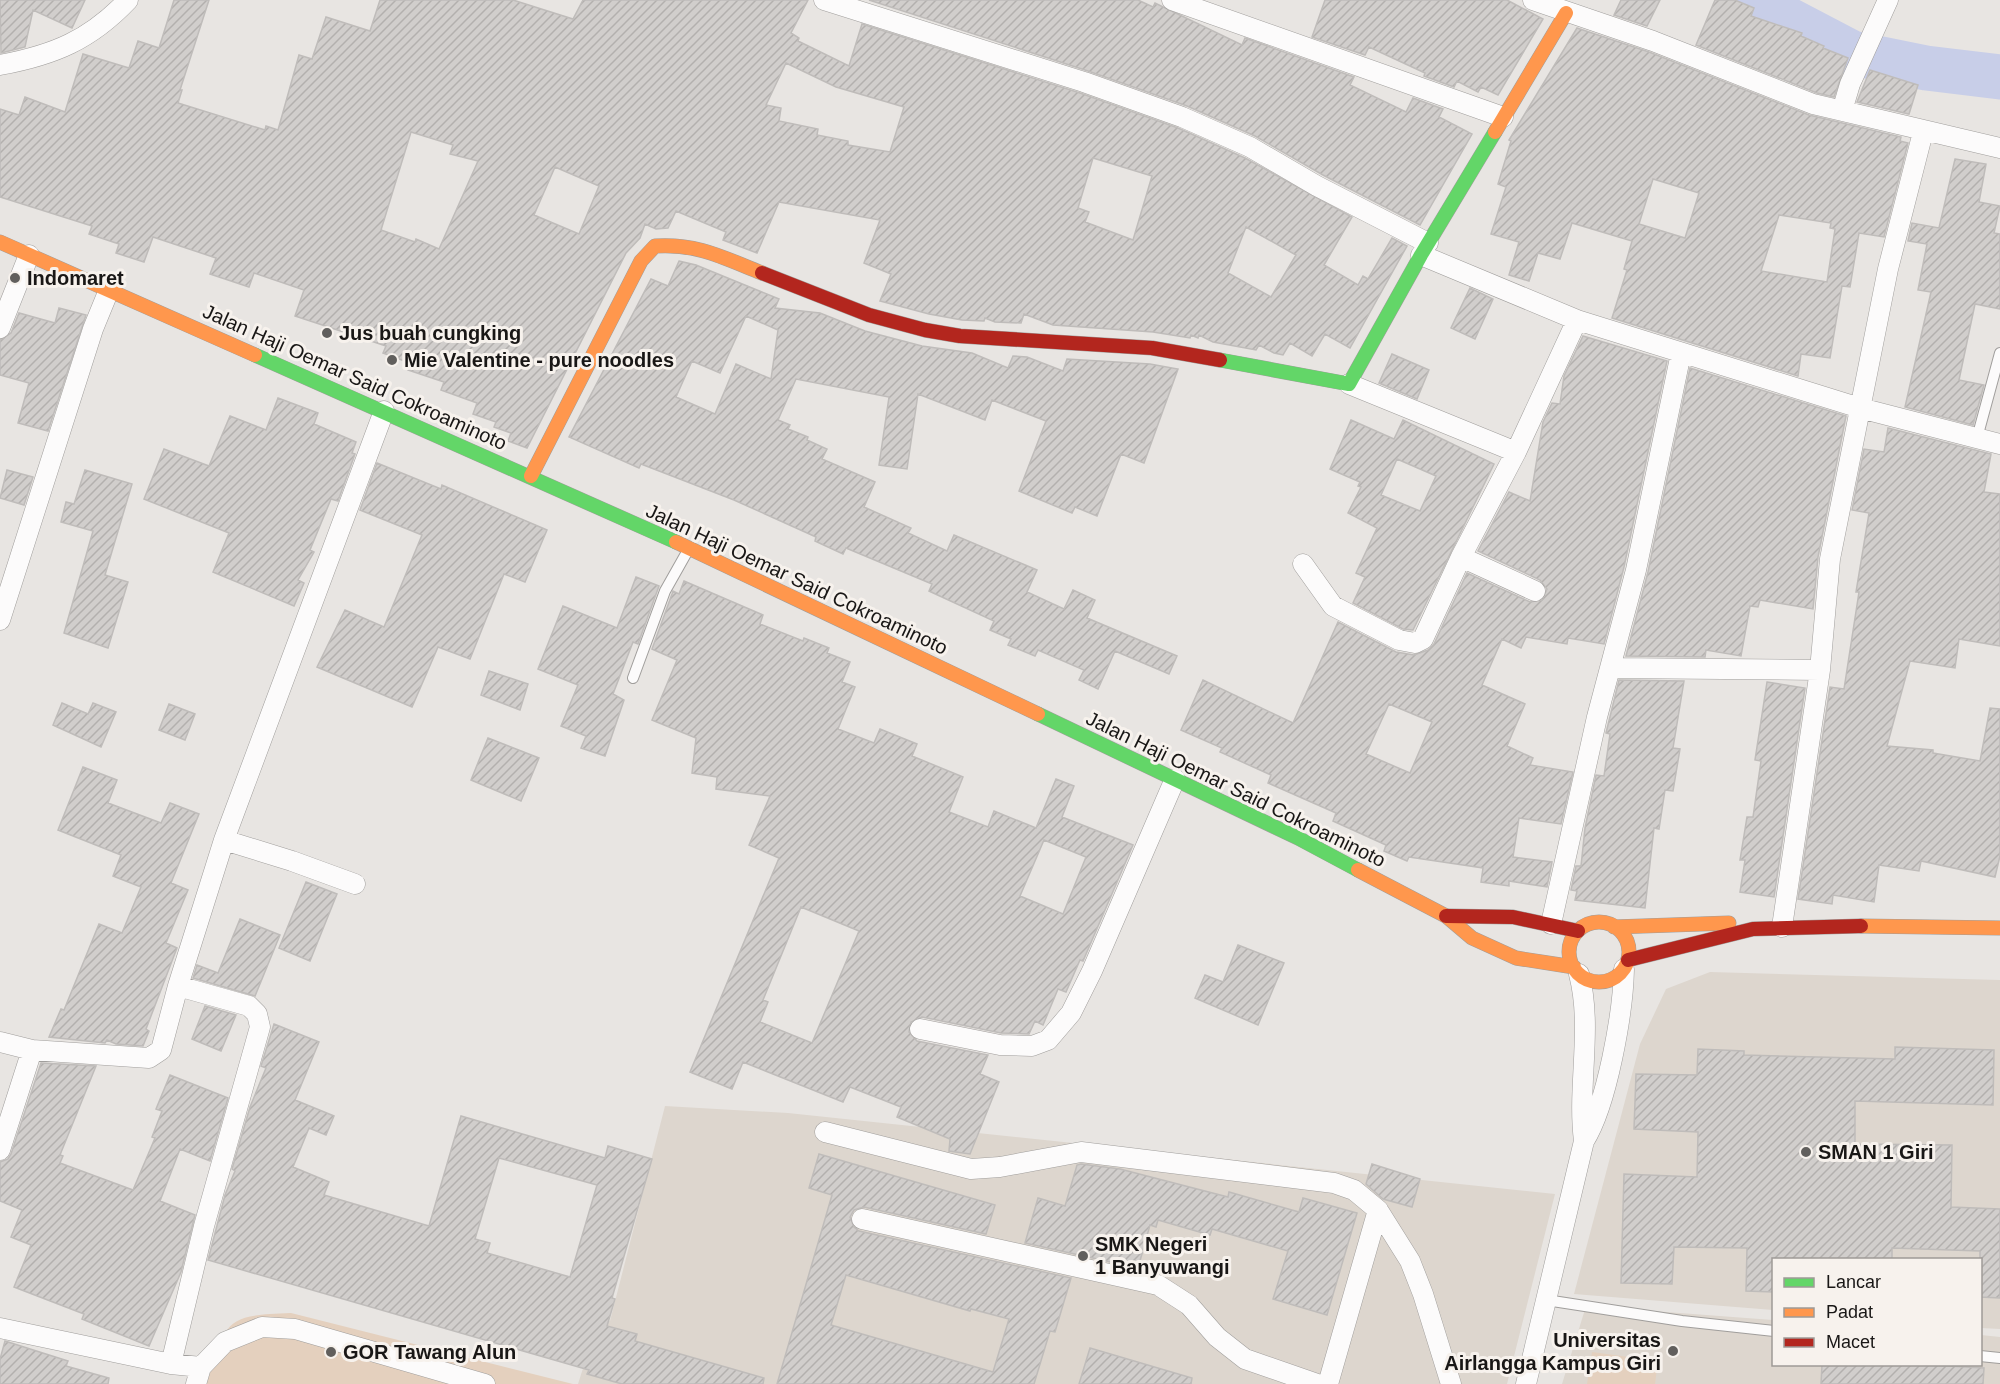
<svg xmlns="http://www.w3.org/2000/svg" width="2000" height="1384" font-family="Helvetica,sans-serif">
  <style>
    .built { fill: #ddd6ce }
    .pitch { fill: #e4d0be }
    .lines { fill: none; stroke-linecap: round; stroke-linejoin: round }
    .river { stroke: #c8cee8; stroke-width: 45 }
    .building { fill: url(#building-hatch); stroke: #bfbcba; stroke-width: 1.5; fill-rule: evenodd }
    .lane-casing { stroke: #a09e9c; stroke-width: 12 }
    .street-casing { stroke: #a09e9c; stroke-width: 21 }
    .fast-casing { stroke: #a09e9c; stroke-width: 15 }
    .slow-casing { stroke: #a09e9c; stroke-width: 15 }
    .jam-casing { stroke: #a09e9c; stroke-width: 15 }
    .lane { stroke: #fcfbfb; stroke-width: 10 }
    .street { stroke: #fcfbfb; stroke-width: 20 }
    .fast { stroke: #63d668; stroke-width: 14 }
    .slow { stroke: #ff974d; stroke-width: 14 }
    .jam { stroke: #b3261e; stroke-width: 14 }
    .poi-dot { fill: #615f5d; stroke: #f7f2ed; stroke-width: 2 }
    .labels { text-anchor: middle; stroke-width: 6; stroke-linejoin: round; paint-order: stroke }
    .poi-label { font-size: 20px; font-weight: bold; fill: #191716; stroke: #f7f2ed; text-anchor: start }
    .street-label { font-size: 20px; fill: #191716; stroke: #f7f2ed }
  </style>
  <defs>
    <pattern id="building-hatch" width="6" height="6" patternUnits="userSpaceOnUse" patternTransform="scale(1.5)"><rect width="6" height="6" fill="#d1cecc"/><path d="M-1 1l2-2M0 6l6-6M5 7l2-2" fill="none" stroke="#b3b0ae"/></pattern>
  </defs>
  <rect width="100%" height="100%" fill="#e8e5e2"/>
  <path class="built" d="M1710,972L2000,980V1329L1981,1328L1980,1260H1774L1773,1310L1574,1294L1640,1044L1666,989Z
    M665,1106L788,1113L1555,1194L1507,1384H578L599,1318L610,1321Z
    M1586,1306L1773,1320L1774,1364H1980L1981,1335L2000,1337V1384H1562Z"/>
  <path class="pitch" d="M291,1313L573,1384H205C228,1322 221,1315 291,1313Z
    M1592,1352L1658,1361L1655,1384H1587Z"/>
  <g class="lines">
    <path class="river" d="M1751,0L1852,53L1926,68L2000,77"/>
  </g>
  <path class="building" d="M0,0H85L72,28L33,10L25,47L1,53Z
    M174,0H209L180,90H182L178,103L265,130L266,126L278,130L299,55L312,59L326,17L370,31L380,0H513L573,19L583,0H808L791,33L799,38L798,41L849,66L862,24L1080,93L1178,128L1245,158L1352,217L1324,265L1358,285L1363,276L1368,279L1392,238L1407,246L1350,348L1325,334L1312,356L1290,343L1283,355L1274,353L1259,345L1256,350L1213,342L1199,335L1198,338L1191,335L1190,338L1153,332L1053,325L1024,314L1021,323L995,322L985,318L984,321L962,320L929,314L880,301L891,274L864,263L880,220L779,202L757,253L723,240L726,232L676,211L668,228L656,229L645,224L640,238L626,253L527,448L508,441L511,433L494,427L496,422L473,414L477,403L441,390L444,382L408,370L410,363L383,353L386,346L295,316L304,290L254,273L249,287L210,274L216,258L153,237L144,262L116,253L119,244L89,234L92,226L0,197V109L19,115L25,97L65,112L83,54L129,68L138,41L159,48ZM786,63L836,87L904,107L890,152L848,145V141L817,135L818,129L779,121L781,108L766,105ZM411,132L453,145L450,154L478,161L439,249L416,239L415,242L381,230ZM1093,158L1152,176L1133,240L1085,222L1089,212L1078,208ZM555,167L599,186L579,234L534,215ZM1246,227L1296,255L1271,297L1228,273Z
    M869,0H1138L1153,7L1155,3L1242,45L1245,38L1354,77L1350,85L1406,112L1413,98L1443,109L1439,117L1472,134L1420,225L1323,175L1255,136L1187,106L1088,71Z
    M1325,0H1507L1543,19L1498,95L1481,87L1478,92L1457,81L1454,87L1424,76L1425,73L1369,47L1365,55L1312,37Z
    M1621,0H1660L1647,26L1614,15Z
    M1715,0H1735L1754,8L1751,16L1802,33L1801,36L1824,46L1823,48L1848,58L1834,97L1817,93L1696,45Z
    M1577,28L1649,52L1809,115L1901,137L1900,141L1908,143L1884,237L1859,233L1850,287L1842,286L1830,358L1801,354L1798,376L1612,318L1627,270L1624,269L1632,241L1572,223L1560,259L1538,253L1529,281L1509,275L1519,242L1491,234L1506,187L1498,184L1511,141L1509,140ZM1653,179L1699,193L1685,238L1639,224ZM1779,215L1831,223L1830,228L1835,229L1827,282L1761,271Z
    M1870,70L1918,85L1909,114L1857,102Z
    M1955,159L1986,164L1979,202L2000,206L1994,233L2000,234V309L1975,304L1959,380L1984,385L1973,425L1905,407L1931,292L1918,290L1927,244L1908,241L1912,223L1939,228Z
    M679,261L696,265L779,299L775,308L820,313L865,331L922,346L972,353L1008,368L1013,356L1027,357L1063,371L1067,359L1150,364L1178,369L1144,463L1121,454L1097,516L1075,507L1072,513L1019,491L1046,421L992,400L985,420L918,394L907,469L879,465L889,397L796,379L778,420L790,425L788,429L808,437L807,440L827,449L822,459L875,482L864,507L911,528L908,533L947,551L954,535L1037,570L1027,592L1064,609L1073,590L1095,600L1087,618L1177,656L1169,674L1115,651L1098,689L1079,680L1084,670L1038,650L1035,656L1008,645L1011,639L990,630L994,621L929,591L932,584L846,548L843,554L815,541L816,537L734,500L641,464L639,468L569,437L651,279L668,286ZM746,316L778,330L771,379L736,364L715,414L676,397L692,361L720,373Z
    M1470,288L1493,299L1475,339L1451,328Z
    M59,308L86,315L48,431L18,423L29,383L0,375V340L11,333L19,313L55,323Z
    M1583,336L1667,361L1624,567L1604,644L1568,638L1567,644L1526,637L1521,648L1502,639L1482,685L1525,704L1507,746L1533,758L1530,765L1573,772L1561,824L1519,818L1513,857L1552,862L1547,887L1509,881V886L1481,882L1483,868L1409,857L1407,861L1384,851L1386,845L1333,821L1336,813L1268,783L1271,775L1220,752L1222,748L1181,730L1203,680L1293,723L1338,622L1396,652L1414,655L1428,650L1434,644L1467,573L1530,602L1542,600L1547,589L1540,580L1478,551L1509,492L1530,501L1543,422L1552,403L1560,404L1564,376ZM1389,704L1432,722L1410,773L1366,754Z
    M1392,354L1429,370L1417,399L1379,383Z
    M1690,368L1846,416L1818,557L1813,609L1760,600L1758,607L1750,606L1741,656L1706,650L1705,657L1626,656L1648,572Z
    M278,398L318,413L314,424L356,442L352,453L355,454L338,501L331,499L310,550L314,552L298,580L304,583L294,606L213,572L229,533L144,499L164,449L209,466L230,416L266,430Z
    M1351,420L1394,439L1403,420L1494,464L1413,630L1403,629L1353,603L1365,577L1356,573L1377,528L1348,513L1361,487L1358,486L1360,482L1330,469ZM1397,459L1436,476L1420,511L1381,495Z
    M1888,428L1991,454L1984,492L2000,494V646L1959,639L1955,668L1910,661L1887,746L1933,750V753L1980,761L1990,708L2000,709V856L1995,877L1921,861L1919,871L1879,865L1874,902L1833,895L1832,904L1798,899L1830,687L1844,689L1859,592H1856L1869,513L1852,510L1864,449L1884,452Z
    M377,463L441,489L442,485L547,530L525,582L504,574L470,659L438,647L412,707L317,667L345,610L384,627L422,535L360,510Z
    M7,470L33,477L24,505L0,498Z
    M85,470L132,484L105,575L128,582L108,648L64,633L93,531L61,522L66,502L74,504Z
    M636,577L659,586L638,644L633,642L613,694L624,700L605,756L581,748L586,736L561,726L578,685L538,669L563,606L617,628Z
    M684,581L763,615L760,624L803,641L804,638L829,648L827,653L850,662L842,682L855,687L838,729L874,743L880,729L917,744L912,756L963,777L949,812L988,827L994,811L1036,828L1056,779L1074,786L1062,817L1133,845L1083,961L1080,960L1066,992L1058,989L1043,1025L1035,1021L1029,1034L1001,1033L922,1017L911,1022L909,1032L917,1041L988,1055L980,1074L999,1082L970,1154L949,1151L950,1139L897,1117L901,1107L850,1087L843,1102L743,1062L732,1089L690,1072L779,858L749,845L770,796L716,789L717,777L692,773L696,738L652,720L677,660L652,649L672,594L673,591L679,594ZM1044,840L1086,857L1063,914L1020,896ZM801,907L859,931L812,1043L760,1022L768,1002L763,1000Z
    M489,671L528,684L520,710L481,695Z
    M1619,680L1684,681L1673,748L1680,749L1673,791L1665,790L1659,829L1654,828L1645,908L1575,900L1577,891L1571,890L1576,866H1581L1585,828L1596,775L1604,776L1610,734L1606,733Z
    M1767,682L1805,688L1774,897L1740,892L1745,860H1740L1747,817H1753L1761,761L1755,760Z
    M62,703L88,714L93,703L116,712L101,747L53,725Z
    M169,704L195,714L185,740L159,730Z
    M488,738L539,758L521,801L471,780Z
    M83,767L117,780L108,803L161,823L170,803L199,814L171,883L188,890L166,943L177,948L146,1029L149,1031L143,1046L116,1044L107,1040L105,1043L49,1037L61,1009L64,1010L99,924L122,933L141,887L113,876L121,855L58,830Z
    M306,882L337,894L310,961L279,948Z
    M240,919L280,935L255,996L193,978L197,965L218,973Z
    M1238,945L1284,963L1258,1025L1195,998L1205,975L1223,982Z
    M205,1006L236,1015L221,1051L192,1039Z
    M274,1024L319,1042L295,1100L334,1116L326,1135L309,1128L293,1167L329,1182L324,1195L429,1226L461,1116L605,1158L608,1146L652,1159L612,1298L615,1299L607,1326L637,1334L635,1341L764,1378L763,1384H622L587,1374L589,1370L208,1260L225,1195L235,1171L232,1169L250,1107L266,1068L261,1066ZM499,1158L597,1185L570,1277L487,1253L490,1243L475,1239Z
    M1895,1047L1994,1050L1993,1105L1855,1101V1144L1952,1145L1951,1207L2000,1209V1298L1980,1297V1251L1892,1248V1260H1773V1292L1746,1291L1747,1248L1674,1247L1672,1284L1621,1283L1624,1174L1697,1177L1698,1132L1634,1129L1636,1074L1697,1075L1698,1049L1744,1051V1055L1895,1059Z
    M41,1063L96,1066L60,1155L63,1156L60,1163L133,1190L155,1138L152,1137L162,1111L156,1109L170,1075L228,1098L210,1161L180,1149L160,1201L195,1215L181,1272L149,1346L82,1319L84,1314L14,1287L31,1245L11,1237L22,1210L0,1201V1162L8,1159L11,1154Z
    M819,1154L995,1205L986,1234L864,1207L854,1210L850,1217L854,1227L859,1231L1071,1278L1055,1332L1050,1331L1034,1384H777L832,1195L809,1188ZM846,1275L970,1311L971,1309L1009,1319L993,1372L831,1325Z
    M1081,1164L1120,1169L1228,1197L1229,1192L1299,1212L1303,1198L1357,1213L1327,1315L1273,1299L1288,1251L1212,1229L1210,1235L1158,1220L1156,1227L1150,1225L1138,1268L1025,1243L1038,1198L1065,1206L1077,1165Z
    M1372,1164L1420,1179L1412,1207L1383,1199L1366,1184Z
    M5,1341L68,1361L66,1366L109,1378L108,1384H0V1359Z
    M1090,1348L1192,1378L1191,1384H1079Z
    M1822,1365H1929L1984,1368L1983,1384H1821Z"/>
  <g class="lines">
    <defs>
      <path id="lane" d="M1977,438L2000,353
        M633,678L665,591L687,552
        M1546,1300L1682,1321L1774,1331
        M1980,1356L2000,1358"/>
      <path id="street" d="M824,0L1084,82L1182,117L1250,147L1317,186L1428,243
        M1172,0L1503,117
        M1533,0L1653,41L1813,104L2000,148
        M0,65C54,55 90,40 128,0
        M1842,111L1850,84L1888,0
        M1421,255L1577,320
        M0,328L29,255
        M1349,384L1516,452L1577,320L1860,408L2000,444
        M1461,557L1535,591
        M1303,564L1333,606L1399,640L1415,643L1423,639L1461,557L1516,452
        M0,620L93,329L109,290
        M1610,668L1636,570L1681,353
        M224,840L292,861L355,884
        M1551,924L1597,717L1610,668L1820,670
        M1782,927L1820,670L1830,559L1888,269L1923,132
        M1579,974C1593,1028 1577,1086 1584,1141
        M920,1029L1000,1045L1032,1046L1048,1040L1071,1013L1092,971L1175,779
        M0,1042L32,1050L149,1058L161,1050L178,986L224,840L384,411
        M825,1132L971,1169L1000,1167L1081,1152L1334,1183L1354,1190L1378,1210L1328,1384
        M0,1150L32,1050
        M1378,1210L1410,1261L1423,1294L1451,1384
        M862,1219L1158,1285L1189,1305L1217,1337L1245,1359L1317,1384
        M0,1328L171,1364L201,1367
        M171,1364L204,1226L260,1027L257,1014L249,1006L178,986
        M196,1384L201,1367L225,1342L262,1327L295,1329L485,1384
        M1526,1384L1584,1141C1607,1105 1623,1013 1624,969"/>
      <path id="fast" d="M255,355L676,542
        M1220,360L1349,384L1421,255L1495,132
        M1038,714L1298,838L1358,870"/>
      <path id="slow" d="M1495,132L1566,13
        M0,242L255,355
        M531,476L641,261L655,246C697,243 724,258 762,273
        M676,542L1038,714
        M1358,870L1446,916L1472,938L1516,958L1574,967
        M1569 952a30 30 0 1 1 60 0a30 30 0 1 1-60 0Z
        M1861,926L2000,928
        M1614,927L1729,923"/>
      <path id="jam" d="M762,273L869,315L925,330L960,336L1152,348L1220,360
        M1446,916L1513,917L1578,931
        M1628,960L1753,929L1861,926"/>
    </defs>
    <use href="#lane" class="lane-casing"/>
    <use href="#street" class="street-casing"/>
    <use href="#fast" class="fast-casing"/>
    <use href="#slow" class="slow-casing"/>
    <use href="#jam" class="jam-casing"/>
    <use href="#lane" class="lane"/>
    <use href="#street" class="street"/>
    <use href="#fast" class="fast"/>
    <use href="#slow" class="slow"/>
    <use href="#jam" class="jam"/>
  </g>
  <g class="poi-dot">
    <circle cx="15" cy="278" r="6"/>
    <circle cx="327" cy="333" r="6"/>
    <circle cx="392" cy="360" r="6"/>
    <circle cx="1806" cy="1152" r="6"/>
    <circle cx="1083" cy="1256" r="6"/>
    <circle cx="1673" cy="1351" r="6"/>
    <circle cx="331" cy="1352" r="6"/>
  </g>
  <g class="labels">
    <g class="poi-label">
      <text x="27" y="285">Indomaret</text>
      <text x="339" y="340">Jus buah cungking</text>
      <text x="404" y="367">Mie Valentine - pure noodles</text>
      <text x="1818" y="1159">SMAN 1 Giri</text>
      <text x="1095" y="1251">SMK Negeri<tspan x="1095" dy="23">1 Banyuwangi</tspan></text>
      <text x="1661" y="1347" text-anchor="end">Universitas<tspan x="1661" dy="23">Airlangga Kampus Giri</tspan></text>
      <text x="343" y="1359">GOR Tawang Alun</text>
    </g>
    <g class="street-label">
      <text transform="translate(355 377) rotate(24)" y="7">Jalan Haji Oemar Said Cokroaminoto</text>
      <text transform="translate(797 579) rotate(25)" y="7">Jalan Haji Oemar Said Cokroaminoto</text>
      <text transform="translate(1236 789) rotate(26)" y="7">Jalan Haji Oemar Said Cokroaminoto</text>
    </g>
  </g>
  <rect x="1772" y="1258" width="210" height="108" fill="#f7f2ed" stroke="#9e9a97" stroke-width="1.5"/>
  <rect x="1784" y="1278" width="30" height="9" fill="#63d668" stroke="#9e9a97" stroke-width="1.5"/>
  <text x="1826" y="1288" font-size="18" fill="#191716">Lancar</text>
  <rect x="1784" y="1308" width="30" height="9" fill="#ff974d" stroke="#9e9a97" stroke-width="1.5"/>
  <text x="1826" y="1318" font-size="18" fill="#191716">Padat</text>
  <rect x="1784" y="1338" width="30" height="9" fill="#b3261e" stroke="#9e9a97" stroke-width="1.5"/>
  <text x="1826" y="1348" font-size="18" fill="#191716">Macet</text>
</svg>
